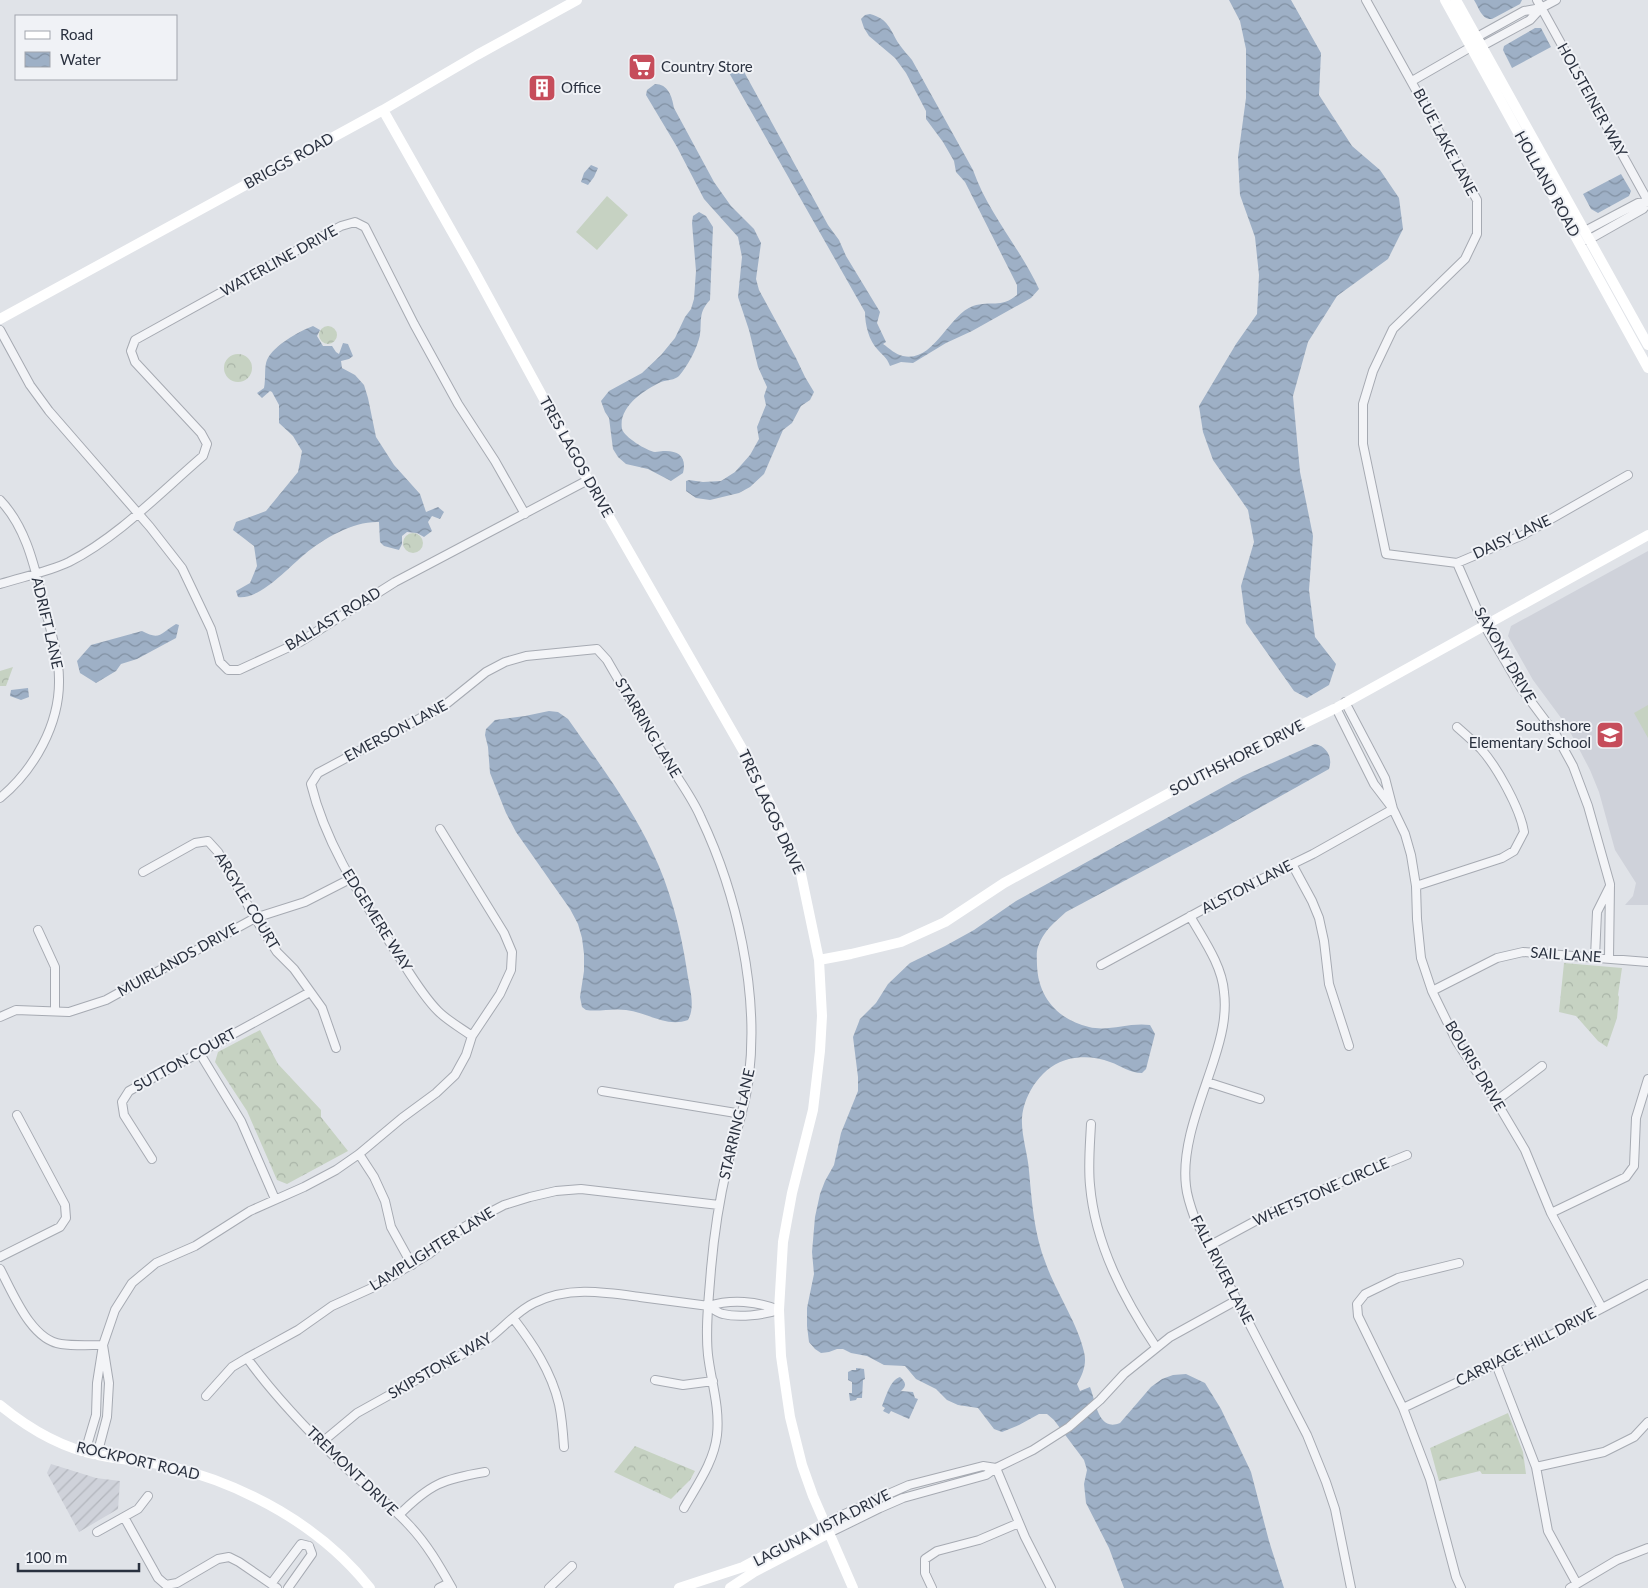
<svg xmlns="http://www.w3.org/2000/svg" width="1648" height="1588" font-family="Lato,sans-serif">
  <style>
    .built { fill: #cfd2da }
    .industrial { fill: url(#industrial-furrows) }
    .forest { fill: url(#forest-crowns) }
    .pitch { fill: #c6d2c2 }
    .water { fill: url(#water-waves) }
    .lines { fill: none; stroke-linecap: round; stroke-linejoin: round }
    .street-casing { stroke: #a6aab2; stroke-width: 10 }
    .street { stroke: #f3f4f7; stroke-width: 8 }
    .secondary { stroke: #fff; stroke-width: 10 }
    .labels { text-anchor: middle; stroke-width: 4; stroke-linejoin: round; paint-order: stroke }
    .poi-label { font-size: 15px; fill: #2a313f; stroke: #f0f2f6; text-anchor: start }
    .street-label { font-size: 15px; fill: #2a313f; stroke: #f0f2f6 }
  </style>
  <defs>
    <pattern id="industrial-furrows" width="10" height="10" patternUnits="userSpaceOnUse" patternTransform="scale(1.25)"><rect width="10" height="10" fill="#cfd2da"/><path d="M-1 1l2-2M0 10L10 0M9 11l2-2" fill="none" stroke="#b2b5bc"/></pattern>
    <pattern id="forest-crowns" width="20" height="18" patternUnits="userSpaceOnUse" patternTransform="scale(1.25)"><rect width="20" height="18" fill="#c6d2c2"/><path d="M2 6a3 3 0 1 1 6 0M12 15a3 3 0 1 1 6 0" fill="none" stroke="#aab5a8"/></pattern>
    <pattern id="water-waves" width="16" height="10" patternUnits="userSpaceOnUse" patternTransform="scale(1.25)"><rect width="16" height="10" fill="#9eb0c6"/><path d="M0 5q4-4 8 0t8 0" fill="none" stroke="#8190a2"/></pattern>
  </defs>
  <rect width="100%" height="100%" fill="#e0e3e8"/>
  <path class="built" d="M1648,551V905H1625L1633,896L1636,883L1615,850L1599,792L1590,770L1567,726L1533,680L1508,636L1511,626Z"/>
  <path class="industrial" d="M51,1464L96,1478L120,1481L118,1509L79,1532L47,1473Z"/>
  <path class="forest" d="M319 335a9 9 0 1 1 18 0a9 9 0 1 1-18 0Z
    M224 368a14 14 0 1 1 28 0a14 14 0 1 1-28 0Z
    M403 543a10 10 0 1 1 20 0a10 10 0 1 1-20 0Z
    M13,667L6,686H0V671Z
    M1564,963L1622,968L1618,995L1619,997L1617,1018L1607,1047L1598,1041L1576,1016L1559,1012Z
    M260,1030L278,1064L321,1110V1117L348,1151L287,1184L277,1180L247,1111L215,1062L218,1052Z
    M1508,1413L1523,1452L1526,1474H1482L1480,1471L1439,1481L1430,1448Z
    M635,1446L695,1471L690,1480L671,1499L614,1472Z"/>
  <path class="pitch" d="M607,196L628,215L597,250L576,232Z
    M1648,705V738L1634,713Z"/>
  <path class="water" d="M1229,0H1291L1321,53L1319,95L1352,146L1380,170L1399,198L1403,229L1388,259L1337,296L1308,342L1293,396L1300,472L1313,536L1309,590L1315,637L1336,664L1329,685L1307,698L1294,691L1246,623L1241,586L1254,542L1248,510L1213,460L1203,432L1199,406L1236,344L1257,314L1259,275L1255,237L1240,195L1238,157L1246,98V49L1240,21Z
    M1474,0H1522L1520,4L1492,19C1482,20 1479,8 1474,0Z
    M870,14C889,19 890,30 899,44C903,50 908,55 912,60L973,170C988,213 1020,248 1039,289L1031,298L972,331L946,343L913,363L901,362L890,366C886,356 884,357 878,350C869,341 865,325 865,312L728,71L733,67L743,70L828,225L839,240L846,256L880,312L877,323L886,342L883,344C889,348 896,355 903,356C934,363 948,315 973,306C991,300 1000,309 1017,295V285L965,182L956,172L954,161L943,142L926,119V111L906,73L895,58L869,36L864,28L861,19L865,15Z
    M1535,28H1541L1551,47L1512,68L1503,50L1504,46Z
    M655,84C668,84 672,96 674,108L714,182L731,206L754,229L761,243L756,279L759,290L796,358L805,377L814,392L810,400L801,406L792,423L783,430L764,474L750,487L739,493L710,500L696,498L686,491V481L689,480L703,482L721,481L735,472L750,455L759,439L757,427L766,405L764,396L767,387L758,367L749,330L738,297L742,257L738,237L704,199L677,147L646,95L647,90Z
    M591,165L598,168L594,177L588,185L581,182L584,173Z
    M1621,174L1631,191L1629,196L1598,213L1591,209L1583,194Z
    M699,212L706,216L713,227L710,300C698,313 702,320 700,335C697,349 688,365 679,376C675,380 667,380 661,382C644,390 618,407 622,429C624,437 647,451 655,452C658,452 661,451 663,451C679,450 687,457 683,473L671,481L648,469L626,464L618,457L613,449L609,418L605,412L601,401L609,391L642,373L661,355L675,338L685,317L691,309L694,299L696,271L692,223L693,216Z
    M313,326L320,330L317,336L323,346H332L336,352L339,354L343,343L348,344L353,356L349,359L341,361L342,368L355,375L364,385L368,398L376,437L394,465L420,494L426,512L438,507L444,512L440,519L432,516L428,522L432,531L424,537L417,533L407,532L402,536V544L399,550L384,546L380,542L379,522C354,521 324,538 305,554C289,567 260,600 238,597L236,591L250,583L257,566L254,546L233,530L236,522L266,511L298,472L302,451L293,436L279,423V405L272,392L270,391L262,398L257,393L264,388C266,379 264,367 267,360C274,345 298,332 313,326Z
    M176,624L179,625L176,638L137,659L121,664L116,671L96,683L80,673L77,661L91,645L142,631C160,641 161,633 176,624Z
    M28,688L29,697L21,700L10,696L11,690Z
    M549,711L558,712L568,719C596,759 632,807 652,851C670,888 681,930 687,971C689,986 696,1006 688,1020C666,1028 647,1012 626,1010C613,1008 599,1012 586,1010L582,1007L580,997L584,971V954L582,938L578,924L570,909L516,832L506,813L490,773L488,747L485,735L486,729L495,720L525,716Z
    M1315,744C1327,746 1333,758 1329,769L1218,831L1066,912C1055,922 1043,931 1038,947C1036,952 1037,960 1037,965C1038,997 1058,1020 1089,1027C1109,1032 1129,1022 1150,1025L1155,1034L1146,1069L1142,1073C1129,1073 1122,1066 1110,1062C1098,1057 1082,1056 1069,1059C1043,1065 1024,1093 1022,1118C1021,1135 1028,1154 1029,1171C1032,1203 1034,1234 1046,1264C1056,1292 1078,1324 1084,1352C1087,1363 1083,1374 1077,1384L1080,1391L1090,1387C1096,1402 1098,1432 1120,1423L1151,1387L1162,1379L1173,1375L1186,1374L1205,1383L1221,1409L1251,1472L1269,1541L1284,1588H1124L1109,1548L1086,1503L1084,1484L1087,1470L1084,1460L1054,1420L1047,1414H1039L1019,1425L1002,1432L994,1429L978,1408L958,1405L947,1400L936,1389L916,1379L905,1366L884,1365L867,1356L851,1353L843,1349H837L829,1352L821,1353L815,1349L809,1342L807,1326V1308L814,1274L812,1252L815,1217L820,1194L825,1181L834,1165L841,1133L858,1091V1077L853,1037L860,1019L876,1003L888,984L910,963L945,946L974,930L1016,901L1243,776Z
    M856,1368L864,1369L865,1379L863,1380L862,1398H857L856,1400L850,1401L849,1393H852V1382L848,1380V1372L852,1370H856Z
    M900,1377C906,1382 907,1386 901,1391L913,1392L915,1398L918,1399L909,1419L891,1411L889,1414L883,1411L885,1408L882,1406C886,1397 890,1380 900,1377Z"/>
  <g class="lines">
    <defs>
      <path id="street" d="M1366,0L1477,200V234L1465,259L1393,329L1373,371L1363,404V444L1386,554L1457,563L1523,535L1628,475
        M1537,0L1648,201
        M1475,41L1477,37L1524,11L1541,8
        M1412,81L1471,47L1482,46L1530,20L1541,8L1556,0
        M1582,235L1585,231L1638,203L1648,202
        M1585,240L1590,239L1643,209L1648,203
        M0,330L30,385L49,411L150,527L182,568L211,629L220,662L228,670H239L300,642L395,582L588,480
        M0,500C24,525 33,560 41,593C47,618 59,654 59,679C60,724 34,770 0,798
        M1457,563L1484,625L1521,688L1556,735L1573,766L1588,806L1610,884L1609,958
        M0,584C22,577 48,572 69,562C118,537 161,492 203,456L207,444L201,433L135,362L131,351L135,340L341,226L355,222L365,227L414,324L458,404L495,461L525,514
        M1345,702L1385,778L1393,809L1405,834L1411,855L1416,886L1417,919L1421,958L1432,991L1457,1042L1496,1101L1525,1150L1551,1213L1602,1308
        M1336,708L1374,784L1390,805
        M1292,864L1312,901L1319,918L1324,941L1329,984L1349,1046
        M143,872L195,843L208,841L218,852L255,918L277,952L294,969L322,1008L336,1048
        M1416,886L1502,858L1514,851L1524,832C1520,808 1497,767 1481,749C1473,741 1465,734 1457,727
        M1190,916C1203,939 1222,965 1224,992C1227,1016 1221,1038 1214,1060C1202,1098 1181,1145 1186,1186C1187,1197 1191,1208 1195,1219L1307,1435L1326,1482L1335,1509L1351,1588
        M38,930L55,967V1011
        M1595,957L1597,912L1610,886
        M1101,965L1235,892L1313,854L1393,809
        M1432,991L1497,958L1523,952L1648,962
        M0,1017L16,1010L69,1012L106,1000L255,918L305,902L350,879
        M472,1036C461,1028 448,1021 438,1011C421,994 408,970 394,949C361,897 326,845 311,784L318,773L445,705L486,672L505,662L526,656L597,649L607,660C627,695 648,729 669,764C680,782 693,799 701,818C737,894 759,991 749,1076C746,1107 734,1137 727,1167C719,1201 714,1235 711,1269C709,1297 705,1327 708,1355C711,1381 720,1407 717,1435C714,1462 697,1485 684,1508
        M199,1052L241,1121L275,1199
        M1207,1082L1260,1099
        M602,1091L742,1114
        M1496,1101L1542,1066
        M1091,1124C1090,1144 1088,1165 1090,1185C1095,1244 1124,1299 1156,1347
        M359,1154L374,1177L385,1201L391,1227L412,1265
        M152,1159L124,1115L122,1102L129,1091L310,992
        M1551,1213L1626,1177L1634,1166L1636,1118L1648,1079
        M1209,1246L1283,1206L1407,1155
        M0,1257L60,1227L66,1218L65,1205L17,1115
        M1459,1263L1398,1278L1365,1294L1357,1304L1358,1316L1403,1408L1430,1479L1456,1577L1461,1588
        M0,1269C13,1293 31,1340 61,1344C75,1346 89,1345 103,1345L115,1310L132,1283L156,1263L195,1246L250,1211L304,1187L336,1170L359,1154L402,1118L436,1093L455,1075L466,1055L472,1036L500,994L511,970L512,952L504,933L440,829
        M709,1306C713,1309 718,1313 723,1314C739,1318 763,1315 779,1310
        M513,1318C533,1344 551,1371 559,1404C562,1418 563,1432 564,1447
        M247,1358C275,1397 309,1432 344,1466C365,1486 389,1503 409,1525C427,1544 439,1565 452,1588
        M1496,1364L1536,1467L1548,1531L1577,1584
        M655,1380L683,1385L713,1381
        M206,1396L232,1367L247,1358L298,1330L332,1306L374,1287L429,1254L461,1229L481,1217L504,1205L530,1197L556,1191L581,1189L719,1205
        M1403,1408L1496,1364L1648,1284
        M321,1443L357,1413L483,1343C501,1331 515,1312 534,1303C568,1286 604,1292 640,1297C663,1300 686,1303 709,1306C731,1299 757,1301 779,1310
        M85,1452L96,1415L97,1383L103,1345L109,1383L107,1417L97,1455
        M1536,1467L1604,1452L1634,1437L1648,1422
        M996,1468L1025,1537L1051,1588
        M399,1515C430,1484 443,1479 485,1472
        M124,1517L158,1578L166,1585L177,1583L218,1559L229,1557L239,1562L277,1588
        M825,1523L877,1499L909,1485L983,1466L996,1468
        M97,1532L138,1509L148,1496
        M829,1533L880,1508L903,1498L986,1475L996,1468L1033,1450L1069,1427L1100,1400L1124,1374L1170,1337L1237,1300
        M271,1584L301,1544L309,1546
        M288,1588L312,1554L309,1546
        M439,1588L449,1583
        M549,1588L572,1566
        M932,1588L925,1573V1559L937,1551L979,1540L1019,1523
        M1570,1588L1617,1560L1648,1548"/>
    </defs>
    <use href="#street" class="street-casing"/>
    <use href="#street" class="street"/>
    <path class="secondary" d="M1445,0L1648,368
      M1456,0L1648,345
      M383,110L472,267L588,480L744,752L776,816L801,874L819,960L822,1016L820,1051L813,1110L792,1193L783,1242L779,1310L781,1356L790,1417L802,1465L813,1496L853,1588
      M0,319L383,110L477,55L577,0
      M819,960L851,954L901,942L945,922L1004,883L1239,755L1336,708L1648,535
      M0,1405C28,1428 62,1448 98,1455C121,1460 146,1461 169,1466C246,1485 321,1526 370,1588
      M679,1588L743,1567L825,1523
      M730,1588L754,1572L829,1533"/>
  </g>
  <defs>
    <symbol id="supermarket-square" viewBox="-11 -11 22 22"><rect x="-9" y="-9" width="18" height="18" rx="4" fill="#c64d5b" stroke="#f0f2f6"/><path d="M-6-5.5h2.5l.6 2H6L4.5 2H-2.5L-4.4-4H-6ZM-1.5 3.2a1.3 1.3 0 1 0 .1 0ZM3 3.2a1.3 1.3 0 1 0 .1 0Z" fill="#fff"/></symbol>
    <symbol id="building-square" viewBox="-11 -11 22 22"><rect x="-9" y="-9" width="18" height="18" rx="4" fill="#c64d5b" stroke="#f0f2f6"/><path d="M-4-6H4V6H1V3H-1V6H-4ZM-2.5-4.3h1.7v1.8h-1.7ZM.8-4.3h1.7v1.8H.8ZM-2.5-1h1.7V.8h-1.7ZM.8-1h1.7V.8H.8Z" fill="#fff"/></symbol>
    <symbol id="school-square" viewBox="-11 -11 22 22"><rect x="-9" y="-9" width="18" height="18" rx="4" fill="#c64d5b" stroke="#f0f2f6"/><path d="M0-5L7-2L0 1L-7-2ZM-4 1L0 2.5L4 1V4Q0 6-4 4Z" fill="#fff"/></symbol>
  </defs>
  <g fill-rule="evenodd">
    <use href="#supermarket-square" x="626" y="51" width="32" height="32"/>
    <use href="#building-square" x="526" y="72" width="32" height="32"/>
    <use href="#school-square" x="1594" y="719" width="32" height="32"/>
  </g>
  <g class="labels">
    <g class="poi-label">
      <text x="661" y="72">Country Store</text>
      <text x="561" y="93">Office</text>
      <text x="1591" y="731" text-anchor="end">Southshore<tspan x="1591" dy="17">Elementary School</tspan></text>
    </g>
    <g class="street-label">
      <text transform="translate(1592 100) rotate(61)" y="5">HOLSTEINER WAY</text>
      <text transform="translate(1445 142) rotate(62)" y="5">BLUE LAKE LANE</text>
      <text transform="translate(289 161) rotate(-29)" y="5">BRIGGS ROAD</text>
      <text transform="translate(1547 184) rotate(61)" y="5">HOLLAND ROAD</text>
      <text transform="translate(279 261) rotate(-29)" y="5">WATERLINE DRIVE</text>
      <text transform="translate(576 457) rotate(61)" y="5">TRES LAGOS DRIVE</text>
      <text transform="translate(1512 537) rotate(-25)" y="5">DAISY LANE</text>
      <text transform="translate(333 619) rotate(-31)" y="5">BALLAST ROAD</text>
      <text transform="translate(47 623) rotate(77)" y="5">ADRIFT LANE</text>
      <text transform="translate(1505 655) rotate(60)" y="5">SAXONY DRIVE</text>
      <text transform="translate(648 728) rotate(59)" y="5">STARRING LANE</text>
      <text transform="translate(396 731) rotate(-28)" y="5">EMERSON LANE</text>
      <text transform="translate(1237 758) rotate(-27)" y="5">SOUTHSHORE DRIVE</text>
      <text transform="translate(771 812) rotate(65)" y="5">TRES LAGOS DRIVE</text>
      <text transform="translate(1247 887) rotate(-27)" y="5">ALSTON LANE</text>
      <text transform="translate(247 901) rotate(59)" y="5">ARGYLE COURT</text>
      <text transform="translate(377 920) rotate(58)" y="5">EDGEMERE WAY</text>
      <text transform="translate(1566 955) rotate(4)" y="5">SAIL LANE</text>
      <text transform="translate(178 960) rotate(-29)" y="5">MUIRLANDS DRIVE</text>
      <text transform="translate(185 1060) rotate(-29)" y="5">SUTTON COURT</text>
      <text transform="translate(1475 1066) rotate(59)" y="5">BOURIS DRIVE</text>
      <text transform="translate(737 1124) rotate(-77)" y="5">STARRING LANE</text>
      <text transform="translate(1321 1192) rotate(-24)" y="5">WHETSTONE CIRCLE</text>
      <text transform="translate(432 1249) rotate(-32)" y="5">LAMPLIGHTER LANE</text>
      <text transform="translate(1222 1270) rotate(63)" y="5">FALL RIVER LANE</text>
      <text transform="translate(1526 1347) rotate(-27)" y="5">CARRIAGE HILL DRIVE</text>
      <text transform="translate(440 1366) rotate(-30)" y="5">SKIPSTONE WAY</text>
      <text transform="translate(138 1461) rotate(13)" y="5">ROCKPORT ROAD</text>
      <text transform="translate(352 1471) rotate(44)" y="5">TREMONT DRIVE</text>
      <text transform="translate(822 1528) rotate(-27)" y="5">LAGUNA VISTA DRIVE</text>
    </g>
  </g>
  <rect x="15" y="15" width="162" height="65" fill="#f0f2f6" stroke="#a1a5ad"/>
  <rect x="25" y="31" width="25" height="8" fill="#ffffff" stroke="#a1a5ad"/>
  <text x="60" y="40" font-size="15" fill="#2a313f">Road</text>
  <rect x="25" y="52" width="25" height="15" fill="url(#water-waves)" stroke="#a1a5ad"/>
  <text x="60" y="65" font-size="15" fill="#2a313f">Water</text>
  <path d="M18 1563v8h121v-8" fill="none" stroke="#2a313f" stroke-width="2.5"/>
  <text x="25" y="1563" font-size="15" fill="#2a313f" stroke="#f0f2f6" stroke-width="4" paint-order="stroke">100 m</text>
</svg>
